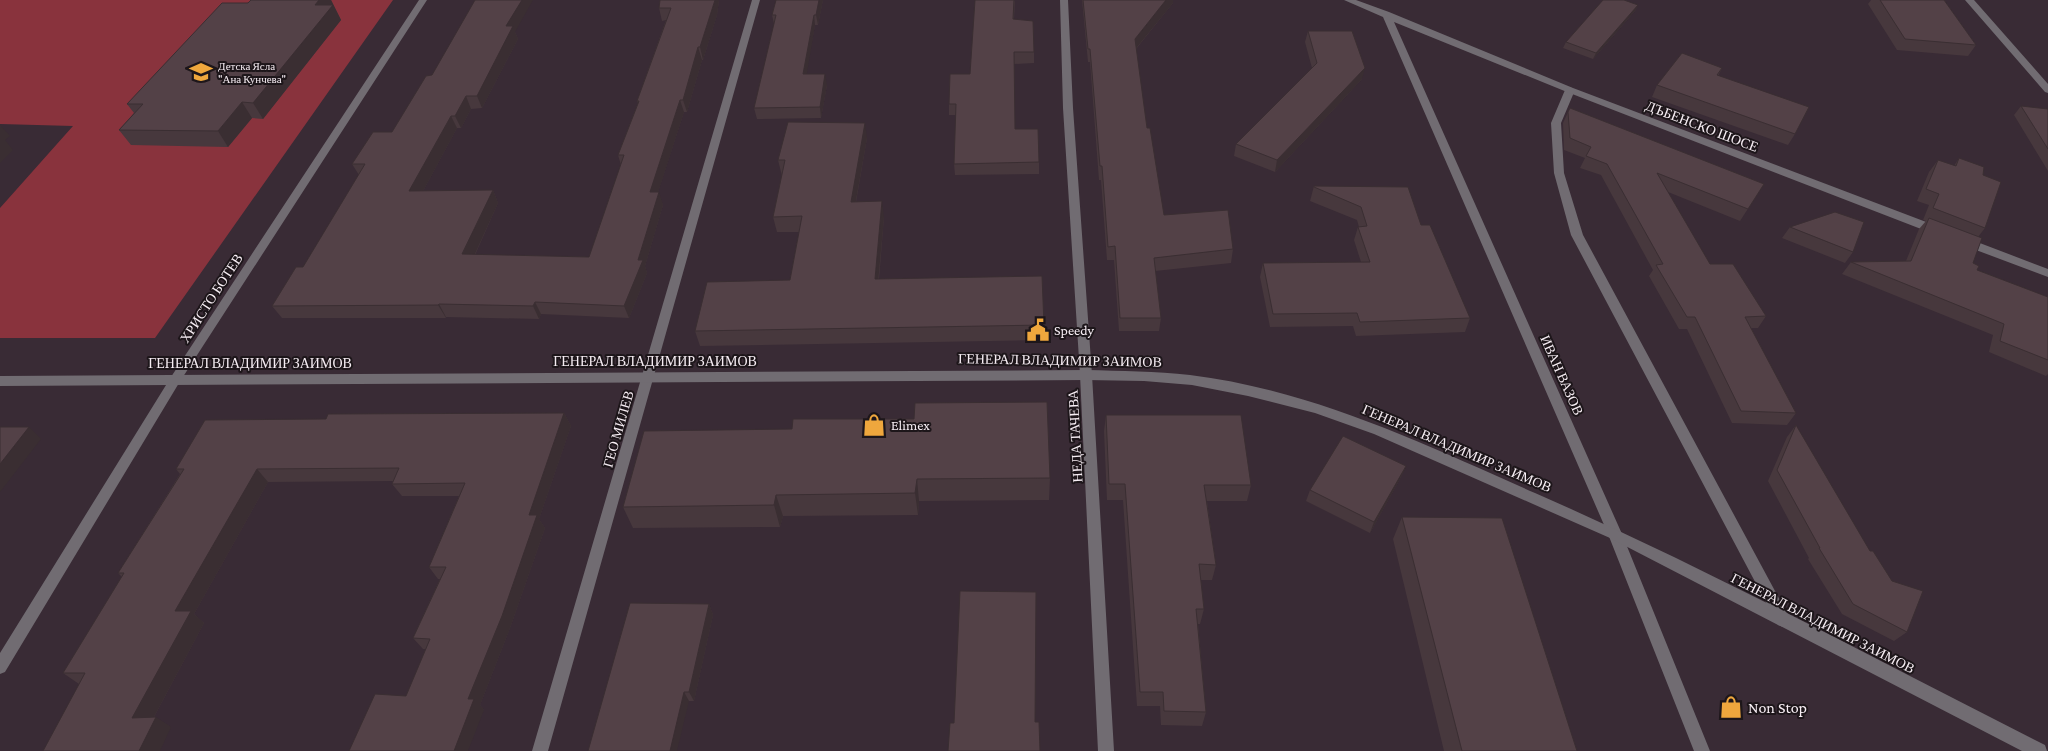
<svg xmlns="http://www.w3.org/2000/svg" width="2048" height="751" font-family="'Crimson Pro',serif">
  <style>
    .green { fill: #89333d }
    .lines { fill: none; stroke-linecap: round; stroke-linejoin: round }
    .service { fill: #716c72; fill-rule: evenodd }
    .minor { fill: #716c72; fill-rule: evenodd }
    .tertiary { fill: #716c72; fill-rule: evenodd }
    .wall { fill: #47383d }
    .shaded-wall { fill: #3a2e32 }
    .building { fill: #534147; stroke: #3a2e32 }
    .labels { text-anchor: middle; stroke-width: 4; stroke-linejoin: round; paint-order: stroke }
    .far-poi-label { font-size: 11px; fill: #f7eef4; stroke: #1d161a; text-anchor: start }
    .street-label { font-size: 14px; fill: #f7eef4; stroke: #1d161a }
    .poi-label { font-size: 14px; fill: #f7eef4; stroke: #1d161a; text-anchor: start }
    .near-poi-label { font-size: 16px; fill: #f7eef4; stroke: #1d161a; text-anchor: start }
  </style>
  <rect width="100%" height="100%" fill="#392b35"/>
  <path class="green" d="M0,0H393L155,338H0V208L73,126L0,124Z"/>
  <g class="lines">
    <path class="service" d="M1570,87L1575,90L1561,123L1564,173L1583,235L1788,615L1790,620L1788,625L1783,627L1778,625L1571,235L1554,173L1551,123L1565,90Z"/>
    <path class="minor" d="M419,0H427L179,383L5,672L0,674V653L171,377Z
      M752,0H760L548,751H532Z
      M1060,0H1068L1073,108L1092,375L1114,751H1098L1080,375L1063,108Z
      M1344,0H1356L1389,12L1573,88L1942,228L1944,231L1938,235L1934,234L1567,92L1394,22L1622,534L1710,751H1694L1608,534L1383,17Z
      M1965,0H1974L2048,84V93L2045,92Z
      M1964,237L2048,269V277L1960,244L1958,241Z"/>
    <path class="tertiary" d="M1086,370C1121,371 1156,371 1190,375C1312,390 1424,444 1535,493C1709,569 1876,660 2045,745L2047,751H2022L1610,538L1374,434L1315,413L1248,396L1192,385L1144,381L1086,380L0,386V376Z"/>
  </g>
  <path class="wall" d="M251,0H331L341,20L263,119L252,118L228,147L131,145L119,130L134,113L127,104Z
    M660,0H719L717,15L703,60H702L687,112H684L658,192L663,205L645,266L647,273L629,318L541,314L539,319L446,317V318H282L272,306L303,267L359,175L352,164L392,132L432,75L515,32L518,39L482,108L471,109L461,128H457L423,191L493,190L498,203L475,255L589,257L621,165L618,155L638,103L637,101L666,20L662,21L659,8Z
    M823,0L818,25H815L806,74L827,85L821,118L757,119L754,108L774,24L772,15Z
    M1015,0L1014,19L1034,52V63L1014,64L1015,129L1039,162V174L955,175L954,164L956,115H949V104L970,74Z
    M1082,0H1173V3L1136,49L1147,128L1164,215L1233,249L1231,263L1155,271L1161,318L1159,331H1119L1114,260H1107L1101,180H1099L1090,62H1088Z
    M1871,0H1944L1976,45L1968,56L1897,50L1868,4Z
    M1638,5L1635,11L1593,59L1563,48L1566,42Z
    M1308,31L1362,79L1275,172L1234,156L1236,144L1312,68L1305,42Z
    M1722,68L1718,76L1795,134L1788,145L1652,97L1657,85Z
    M2021,106L2048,109V171L2014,115Z
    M1570,108L1764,184L1740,221L1668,192L1710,264L1766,316L1758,328H1751L1796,413L1787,425L1732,423L1687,329H1679L1649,276L1653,270L1601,175L1580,168L1585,158L1564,150L1563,123Z
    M867,138L856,202L884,217L879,279L1044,325V340L700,346L695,331L790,280L799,232H777L773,217L782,176L778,160Z
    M1959,158L1983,175L1985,228L1978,237L1973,263L1977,270L2048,297V374L2046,376L1989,352L1993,335L1842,274L1851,262L1906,261L1919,229L1926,221L1923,220L1929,205L1917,201L1929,172L1938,160L1954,166Z
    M1314,186L1421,225L1470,318L1465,332L1356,336L1353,326L1270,327L1260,277L1263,263L1361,262L1354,240L1358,227H1359L1357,220L1310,201Z
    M1790,227L1853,252L1845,263L1782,238Z
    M564,413L571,426L539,519L545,528L510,628L480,705L484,710L406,696L426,649H423L413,638L440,579H438L429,567L459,496H402L392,484L393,481L268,482L194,614L204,623L154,717L171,727L79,684L63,673L122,577L118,573L180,474L176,469L326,419Z
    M1106,415L1251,485L1247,501H1207L1216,565L1212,580H1201L1204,609L1200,624H1198L1206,712L1202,726L1161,725L1160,706H1137L1123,500H1107L1104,431Z
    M1796,425L1907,632L1894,641L1842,614L1808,559L1809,558L1768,481L1787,437Z
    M644,431L1050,478L1049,500L919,501L918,515L783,516L780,527L633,528L623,507Z
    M1406,466L1401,477L1370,533L1306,501L1310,490Z
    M1402,517L1577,751H1444L1393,539Z
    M709,604L713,615L694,701H689L588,751Z"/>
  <path class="shaded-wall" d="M319,0H331L341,20L263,119L253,103L315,5Z
    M522,0H533L515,32L518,39L482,108L477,96L506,26Z
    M715,0H719L717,15L703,60L700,47Z
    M819,0H823L818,25L816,15Z
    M1166,0H1173V3L1133,52L1135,39Z
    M1638,5L1635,11L1593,59L1596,53Z
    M814,15L815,25L805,85L803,74Z
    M698,47L702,60L687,112L683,100Z
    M1365,68L1362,79L1275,172L1277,160Z
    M825,74L827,85L821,118L820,107Z
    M466,96L471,109L461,128L455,116Z
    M680,100L684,112L654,205L650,192Z
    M242,102L252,118L228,147L218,131Z
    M451,116L457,128L416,204L409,191Z
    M865,123L867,138L853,217L851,202Z
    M0,125L10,136L5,140L13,150L0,163Z
    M493,190L498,203L469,267L462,254Z
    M659,192L663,205L645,266L647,273L629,318L624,306Z
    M882,201L884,217L877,294L875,279Z
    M535,302L541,314L539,319L533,306Z
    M439,304L446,317V318L438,305Z
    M564,413L571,426L539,519L545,528L510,628L480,705L484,710L468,751H454L468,699L529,515Z
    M29,427L41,439L0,492V464Z
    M1406,466L1401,477L1370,533L1374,522Z
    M257,469L268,482L194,614L204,623L148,728L132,718L175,611Z
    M917,479L919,501L918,515L915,493Z
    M776,495L783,516L780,527L774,505Z
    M709,604L713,615L694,701L689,692Z
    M684,692L689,701L677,751H670Z
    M156,717L171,727L160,751H139Z"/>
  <path class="building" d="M251,0H319L315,5H333L253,103L242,102L218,131L119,130L143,104H127L222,3H248Z
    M475,0H522L506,26H513L477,96H466L455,116H451L409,191L493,190L462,254L589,257L624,155H618L639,101H637L671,8H659L660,0H715L700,47H698L683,100H680L650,192H659L638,260H643L624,306L535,302L533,306L439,304L438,305L272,306L296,267H303L365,164H352L373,132H392L426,76L432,75Z
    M776,0H819L816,15H814L803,74H825L820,107L754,108L776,15H772Z
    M975,0H1014L1013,19L1033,21L1034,52H1014L1015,129H1038L1039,162L954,164L956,104H949L950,74H970Z
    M1083,0H1166L1135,39L1147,128H1150L1164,215L1228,210L1233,249L1154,258L1161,318H1120L1115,246L1108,247L1102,166H1100L1090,49H1088Z
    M1603,0H1624L1638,5L1596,53L1566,42Z
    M1880,0H1944L1976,45L1905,39Z
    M1308,31H1352L1365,68L1277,160L1236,144L1317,63Z
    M1682,53L1722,68L1717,75L1809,107L1795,134L1657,85Z
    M2021,106L2048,109V149Z
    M1570,108L1764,184L1748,209L1657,173L1710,264H1733L1766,316L1745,317L1796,413L1741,411L1695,317H1687L1656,265L1663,264L1607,164L1586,156L1591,147L1570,138L1568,112Z
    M788,122L865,123L851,202L882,201L875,279L1042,276L1044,325L695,331L707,282L790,280L802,216L773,217L785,160H778Z
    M1959,158L1984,167L1983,175L2001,182L1985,228L1933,208L1939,194L1926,189L1938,160L1956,166Z
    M1314,186L1408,187L1421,225H1430L1470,318L1360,322L1357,313L1273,314L1263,263L1370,262L1358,227L1367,226L1361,207L1314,187Z
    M1835,212L1864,222L1853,252L1790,227Z
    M1929,218L1982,238L1973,263L1979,266L1977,270L2048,297V360L2000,341L2004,324L1851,262L1911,261Z
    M1047,402L1050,478L917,479L915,493L776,495L774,505L623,507L644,431L792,429L793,419H914L915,403Z
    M564,413L529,515H537L502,616L468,699H474L454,751H349L375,694L406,696L430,639L413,638L446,567H429L465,483L392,484L399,468L257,469L175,611H191L132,718L156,717L139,751H43L85,673H63L124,573H118L184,469H176L205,420L326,419L328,414Z
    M1106,415H1241L1251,485H1204L1216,565L1199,564L1204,609H1196L1206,712L1164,711L1163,692H1140L1125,484H1109Z
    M1796,425L1870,551H1873L1892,581L1923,591L1907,632L1853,604L1819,548H1820L1777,470Z
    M0,427H29L0,464Z
    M1343,436L1406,466L1374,522L1310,490Z
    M1402,517L1502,518L1577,751H1462Z
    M960,591L1036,592L1035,722H1039L1040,751H948L950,723H954Z
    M630,603L709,604L689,692H684L670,751H588Z"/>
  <defs>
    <symbol id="school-bare" viewBox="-9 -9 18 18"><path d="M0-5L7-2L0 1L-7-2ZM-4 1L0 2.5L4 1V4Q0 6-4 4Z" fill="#efa73d" stroke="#1d161a" stroke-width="2.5" paint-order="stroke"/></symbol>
    <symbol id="civic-bare" viewBox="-9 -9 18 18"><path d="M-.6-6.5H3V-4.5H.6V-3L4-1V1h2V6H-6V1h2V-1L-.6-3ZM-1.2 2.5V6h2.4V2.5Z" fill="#efa73d" stroke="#1d161a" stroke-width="2.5" paint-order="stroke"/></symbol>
    <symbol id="shop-bare" viewBox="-9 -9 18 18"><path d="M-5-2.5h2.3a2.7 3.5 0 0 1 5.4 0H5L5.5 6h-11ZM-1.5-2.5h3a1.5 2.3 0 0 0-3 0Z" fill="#efa73d" stroke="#1d161a" stroke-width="2.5" paint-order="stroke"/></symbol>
  </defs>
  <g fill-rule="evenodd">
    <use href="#school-bare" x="185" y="56" width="32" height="32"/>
    <use href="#civic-bare" x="1022" y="314" width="32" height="32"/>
    <use href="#shop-bare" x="858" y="409" width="32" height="32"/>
    <use href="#shop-bare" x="1715" y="691" width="32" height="32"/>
  </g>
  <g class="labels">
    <g class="far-poi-label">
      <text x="218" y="70">Детска Ясла<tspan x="218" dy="13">"Ана Кунчева"</tspan></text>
    </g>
    <g class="street-label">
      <text transform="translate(1702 126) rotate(21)" y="5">ДЪБЕНСКО ШОСЕ</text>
      <text transform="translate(211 298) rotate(-57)" y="5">ХРИСТО БОТЕВ</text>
      <text transform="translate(1060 360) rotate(1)" y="5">ГЕНЕРАЛ ВЛАДИМИР ЗАИМОВ</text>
      <text x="655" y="366">ГЕНЕРАЛ ВЛАДИМИР ЗАИМОВ</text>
      <text x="250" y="368">ГЕНЕРАЛ ВЛАДИМИР ЗАИМОВ</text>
      <text transform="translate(1562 375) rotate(66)" y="5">ИВАН ВАЗОВ</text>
      <text transform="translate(618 429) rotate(-74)" y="5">ГЕО МИЛЕВ</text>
      <text transform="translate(1075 436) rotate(-93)" y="5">НЕДА ТАЧЕВА</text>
      <text transform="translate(1457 448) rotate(23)" y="5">ГЕНЕРАЛ ВЛАДИМИР ЗАИМОВ</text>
      <text transform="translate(1823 623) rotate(27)" y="5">ГЕНЕРАЛ ВЛАДИМИР ЗАИМОВ</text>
    </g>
    <g class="poi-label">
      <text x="1054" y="335">Speedy</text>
      <text x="891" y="430">Elimex</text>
    </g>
    <g class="near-poi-label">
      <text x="1748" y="713">Non Stop</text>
    </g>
  </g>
</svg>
